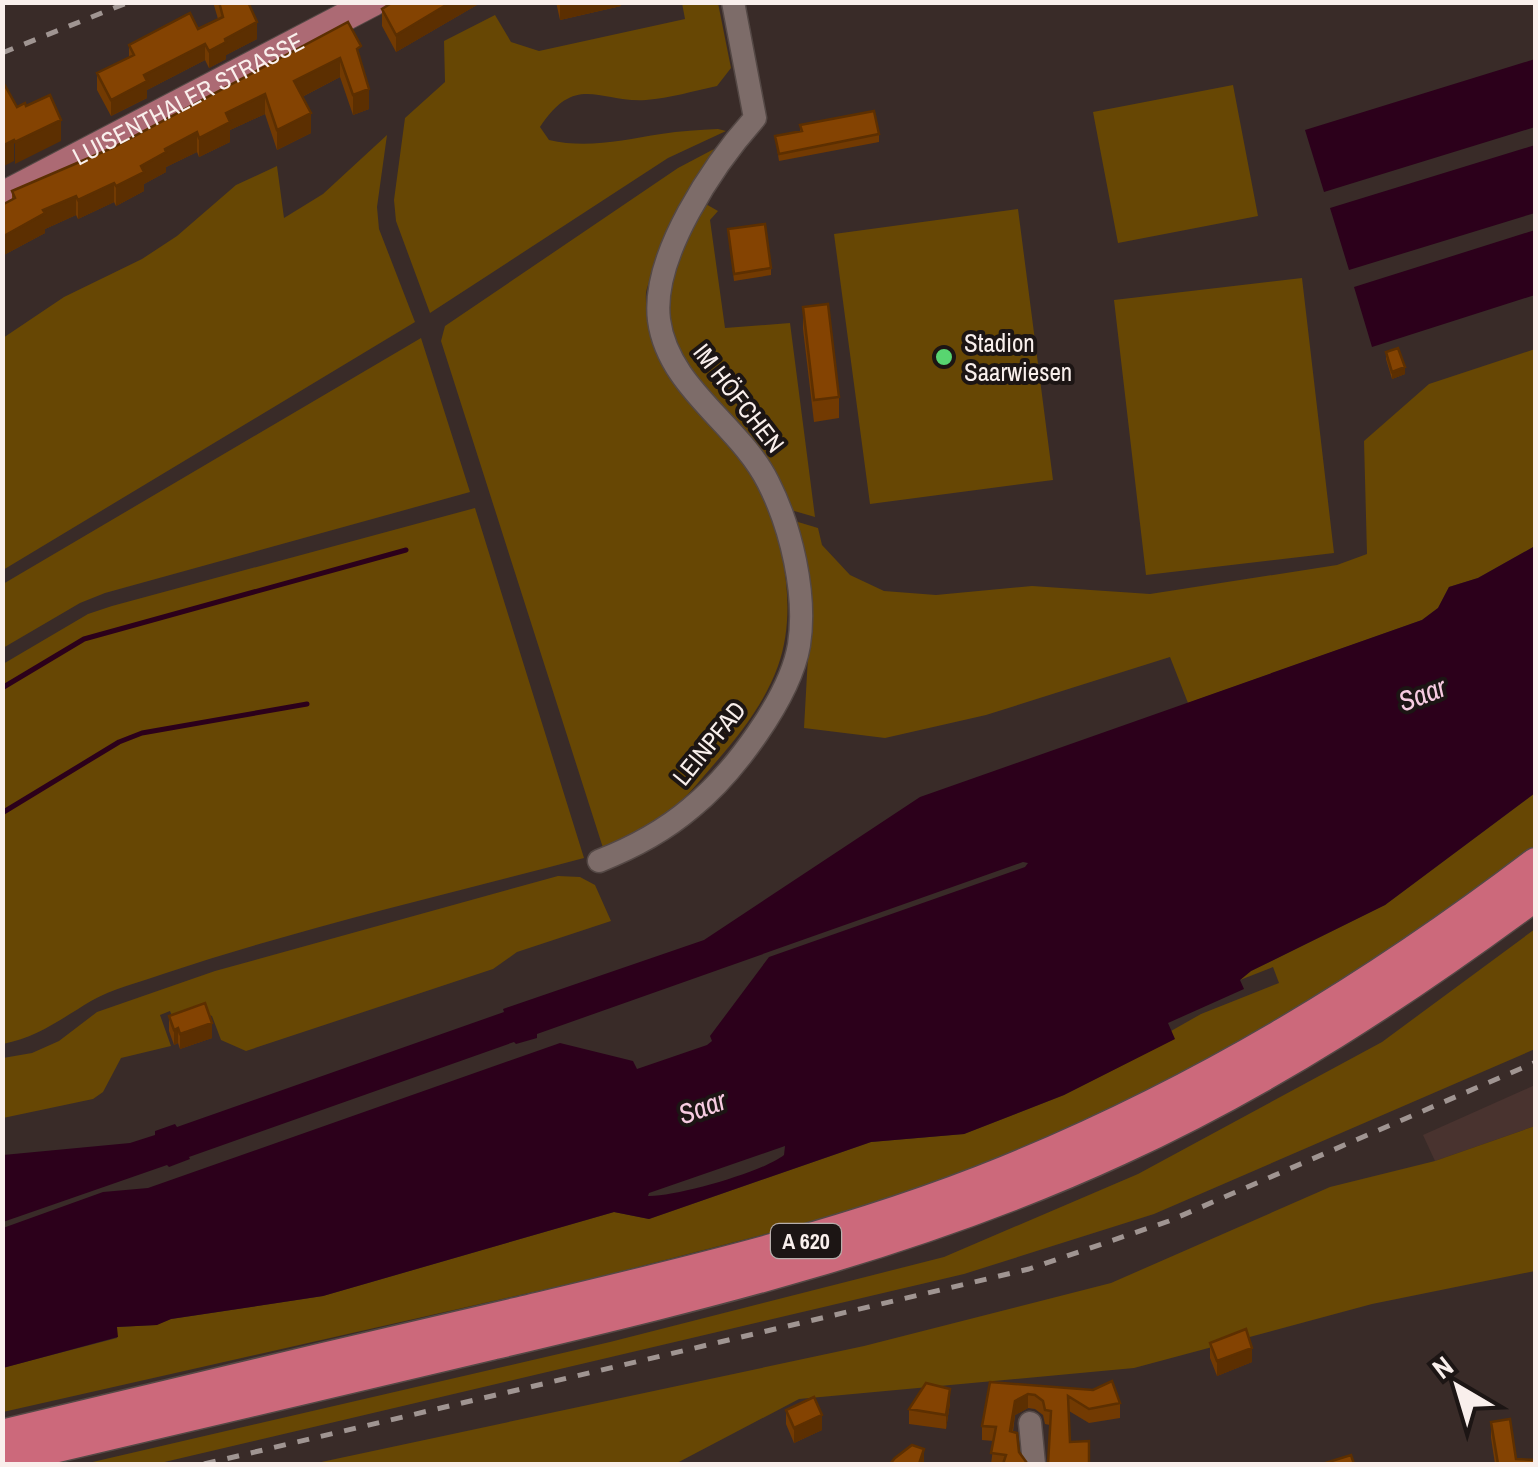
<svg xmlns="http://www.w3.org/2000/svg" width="1538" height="1467" font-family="'Archivo Narrow',sans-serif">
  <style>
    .built { fill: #49332f }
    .green { fill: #674704 }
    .water { fill: #2c001b; fill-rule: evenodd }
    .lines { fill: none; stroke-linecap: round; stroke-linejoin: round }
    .stream { stroke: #2c001b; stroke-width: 5 }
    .minor-casing { stroke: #544845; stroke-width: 25 }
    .major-casing { stroke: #544845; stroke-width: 30 }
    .highway-casing { stroke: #544845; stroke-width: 35 }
    .minor { stroke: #7d6c69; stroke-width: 22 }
    .major { stroke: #ac6a74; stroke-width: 28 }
    .highway { stroke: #cc697b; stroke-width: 32 }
    .rail { stroke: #a09592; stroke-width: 5; stroke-dasharray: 12 12; stroke-linecap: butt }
    .wall { fill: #723a02 }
    .shaded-wall { fill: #5c2f01 }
    .building { fill: #844302; stroke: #5c2f01; stroke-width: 2.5 }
    .poi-dot { fill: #58d570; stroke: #1c1514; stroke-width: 4 }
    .labels { text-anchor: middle; stroke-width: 8; stroke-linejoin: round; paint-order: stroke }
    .shield { fill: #1c1514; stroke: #b7aeab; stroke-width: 2.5 }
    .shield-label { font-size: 22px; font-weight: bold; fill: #f9efec }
    .street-label { font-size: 25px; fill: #f9efec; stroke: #1c1514 }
    .poi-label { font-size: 25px; fill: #f9efec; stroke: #1c1514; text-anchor: start }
    .water-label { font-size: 28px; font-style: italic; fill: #f7cbe1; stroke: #1c1514 }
  </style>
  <rect width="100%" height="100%" fill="#392b28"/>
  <path class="built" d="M1535,1085V1126L1435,1161L1423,1135Z"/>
  <path class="green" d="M682,3H718L731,68L717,86C694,91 670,98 646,100C599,103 576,72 540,127L549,140C587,149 623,140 661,134C680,131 699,130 718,129L726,131L668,158L430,313L396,221L394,200L405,118L445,82L444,41L495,15L511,42L539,51L685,19Z
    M1233,85L1258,216L1118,243L1093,112Z
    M387,135L377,207L379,229L415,322L3,570V338L64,297L142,259L177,236L236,185L277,166L284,218L323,194Z
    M714,149C689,190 667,225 653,271C651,278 647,286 646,293C642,354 716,411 745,460C779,517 801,602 778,666C765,702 741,733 716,762C700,780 684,802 663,816C644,829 623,840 604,851L441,341L445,326L678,168Z
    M704,203L718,211L710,220L725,328L790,323L815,517L784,508L753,442L677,352L668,320L671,270Z
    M1018,209L1053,480L870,504L834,234Z
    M1302,278L1334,553L1146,575L1114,300Z
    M421,338L470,492L105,593L80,603L3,648V584Z
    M1535,349V546L1478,578L1449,587L1438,608L1422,620L1188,703L1170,657L986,715L885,738L804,728L811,603L788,519L818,528L822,545L850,575L884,591L936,595L1032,586L1150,594L1337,565L1367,554L1364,441L1429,384Z
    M475,508L584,858C444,895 301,928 163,974C140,982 112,989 91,1001C61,1019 38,1037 3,1044V664L88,614L112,606Z
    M1535,793V848L1300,1021L1122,1112L914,1196L595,1278L3,1412L2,1368L117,1338L116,1327L156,1325L171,1319L323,1296L614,1212L649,1219L871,1142L964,1134L1064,1095L1174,1039L1171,1031L1201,1014L1279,983L1273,967L1240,980L1251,971L1385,905Z
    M558,876L580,877L595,885L611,921L517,952L493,969L246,1051L221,1040L212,1016L202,1012L174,1021L170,1011L160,1015L171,1046L121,1058L103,1092L93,1099L3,1118V1058L32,1053L59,1041L97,1012L215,971Z
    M1535,929V1049L1154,1214L964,1274L156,1464H84L610,1342L944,1257L1138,1174L1382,1042Z
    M1535,1126V1271L1372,1304L1134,1368L799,1399L675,1464H312L864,1346L1111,1283L1330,1187L1435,1161Z"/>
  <path class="water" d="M1535,59V127L1324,192L1305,130Z
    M1535,145V213L1349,270L1330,208Z
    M1535,230V295L1372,347L1354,287Z
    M1535,546V793L1385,905L1251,971L1240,980L1244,989L1168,1023L1175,1039L1064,1095L964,1134L871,1142L649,1219L614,1212L323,1296L171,1319L157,1325L117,1327L118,1337L3,1368V1228L103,1192L148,1188L560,1043L633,1061L637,1069L707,1045L712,1041L710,1036L769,957L1025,867L1028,863L1023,862L537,1034V1038L516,1044L514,1042L189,1157L190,1159L169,1167L167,1165L3,1222V1155L130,1143L155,1135V1131L175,1124L177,1127L504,1012L503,1009L704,940L920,797L1422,620L1438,608L1449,587L1478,578ZM785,1146L784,1155C763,1172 675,1197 648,1196L649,1193Z"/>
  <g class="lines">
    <path class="stream" d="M2,688L84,639L406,550
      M2,813L119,742L142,733L307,704"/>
    <defs>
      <path id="minor" d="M599,861C632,848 664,831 691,808C733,774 790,698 799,645C807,594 791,527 768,482C739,424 668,388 659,320C651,256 714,164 755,118L733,2
        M1030,1423L1034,1464"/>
      <g id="major">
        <path id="s1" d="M2,196L373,2"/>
      </g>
      <path id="highway" d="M2,1436C175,1394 347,1353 520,1313C684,1274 849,1236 1006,1172C1199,1093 1370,990 1536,864
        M2,1459C167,1421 331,1382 495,1343C710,1292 918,1242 1119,1149C1268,1081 1405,991 1536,894"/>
    </defs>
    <use href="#minor" class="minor-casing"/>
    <use href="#major" class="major-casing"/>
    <use href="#highway" class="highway-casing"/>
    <use href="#minor" class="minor"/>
    <use href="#major" class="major"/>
    <use href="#highway" class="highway"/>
    <path class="rail" d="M2,53L129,2
      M204,1464L1029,1269L1169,1221L1536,1062"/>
  </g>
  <path class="wall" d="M213,2H248L257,39L226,55V59L209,68L205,60L147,90V98L111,116L97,90V73L129,57V45L198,29L218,19Z
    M393,2H482L396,52L382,26V9Z
    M556,2H621V6L560,20Z
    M348,22L361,64L369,109L353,115L340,77L302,97L311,133L277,150L265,114L230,130V142L199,157L197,152L166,167V172L144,184V191L116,206L114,202L78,219L76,215L45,229V233L2,256V205L12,200V191L112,148Z
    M800,125L879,134V142L779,161L775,136L800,132Z
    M728,229L771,268V275L734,281Z
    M803,307L839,397V418L814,422L803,329Z
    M1386,352L1405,374L1392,379L1386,359Z
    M169,1016L212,1038L180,1049L178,1043L174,1045L169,1031Z
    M1210,1343L1252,1362L1217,1376L1210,1358Z
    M990,1382L1120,1403V1418L1089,1423L1069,1411L1070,1442L1050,1425L1045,1424L1043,1415L1035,1409L1028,1408L1015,1415L1013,1432L1019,1452L1027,1464H991L994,1441L982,1440V1426Z
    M950,1403L946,1429L909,1424V1409Z
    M786,1410L822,1430L794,1443L786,1424Z
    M1491,1422L1516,1459L1495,1464L1491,1438Z"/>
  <path class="shaded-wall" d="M451,2H482L396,52V35Z
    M560,2H621V6L560,20Z
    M257,22V39L226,55V59L209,68V51L225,39Z
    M205,44V60L147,90V98L111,116V100L144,75Z
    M340,58V77L294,101V81Z
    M369,89V109L353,115V95Z
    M265,94V114L230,130V142L199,157V138L226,113Z
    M311,113V133L277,150V130Z
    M61,120V141L15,164V142Z
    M197,132V152L166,167V172L144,184V191L116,206V186L165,149Z
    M14,140V161L2,167V146Z
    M114,183V202L78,219V200Z
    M76,196V215L45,229V233L2,256V237L43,210Z
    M1405,367V374L1392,379V372Z
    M212,1023V1038L180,1049V1034Z
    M178,1028V1043L174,1045V1030Z
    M1252,1348V1362L1217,1376V1361Z
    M950,1389V1403L946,1429V1415Z
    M1028,1394V1408L1015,1415L1010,1446V1431L1015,1401Z
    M822,1415V1430L794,1443V1428Z
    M924,1449V1464H919Z"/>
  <path class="building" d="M219,2H248L257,22L225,39L226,42L209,51L205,44L144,75L147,81L111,100L97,73L134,55L129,45L190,13L198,29L223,17Z
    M393,2H451L396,35L382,9Z
    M348,22L361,46L357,49L369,89L353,95L340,58L294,81L311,113L277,130L265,94L226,113L230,122L199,138L197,132L165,149L166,152L141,166L144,172L116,186L114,183L78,200L76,196L43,210L45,213L2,237V205L15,198L12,191L112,148Z
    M3,82L17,107L25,103L26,106L50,95L61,120L15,142L14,140L2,146Z
    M874,111L879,134L779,154L775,136L802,131L800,125Z
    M765,224L771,268L734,274L728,229Z
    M828,304L839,397L814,400L803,307Z
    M1398,348L1405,367L1392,372L1386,352Z
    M205,1003L212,1023L180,1034L178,1028L174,1030L169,1016Z
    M1246,1329L1252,1348L1217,1361L1210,1343Z
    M1112,1381L1120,1403L1089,1409L1068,1396L1070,1442L1089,1441V1464H1048L1051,1411L1045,1410L1043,1401L1035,1395L1028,1394L1015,1401L1010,1431L1017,1433L1019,1452L1027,1463L1026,1464H1003L1006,1455L991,1453L996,1427L982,1426L990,1382L1093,1390Z
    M926,1383L950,1389L946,1415L909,1409Z
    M814,1397L822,1415L794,1428L786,1410Z
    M1510,1419L1516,1459L1536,1460V1464H1498L1491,1422Z
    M912,1445L924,1449L919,1464H890L895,1458Z
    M1351,1455L1354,1464H1322Z"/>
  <circle class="poi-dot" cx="944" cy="357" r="10"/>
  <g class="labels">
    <rect class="shield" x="771" y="1224" width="70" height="34" rx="8"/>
    <g class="shield-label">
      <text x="806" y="1249">A 620</text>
    </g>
    <g class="street-label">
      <text dy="9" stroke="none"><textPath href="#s1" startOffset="210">LUISENTHALER STRASSE</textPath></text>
      <text transform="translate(739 398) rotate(52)" y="9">IM HÖFCHEN</text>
      <text transform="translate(709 743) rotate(-51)" y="9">LEINPFAD</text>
    </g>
    <g class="poi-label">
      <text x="964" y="352">Stadion<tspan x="964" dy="29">Saarwiesen</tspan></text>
    </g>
    <g class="water-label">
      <text transform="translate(1422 694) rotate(-21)" y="10">Saar</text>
      <text transform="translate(702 1107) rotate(-20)" y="10">Saar</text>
    </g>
  </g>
  <rect width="1538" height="1467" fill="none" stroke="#f9efec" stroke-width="10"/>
  <g transform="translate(1458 1387) rotate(322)" stroke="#1c1514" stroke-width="8" paint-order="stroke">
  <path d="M0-8L18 38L0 25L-18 38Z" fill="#f9efec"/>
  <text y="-15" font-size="28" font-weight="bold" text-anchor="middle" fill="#f9efec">N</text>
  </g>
</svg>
